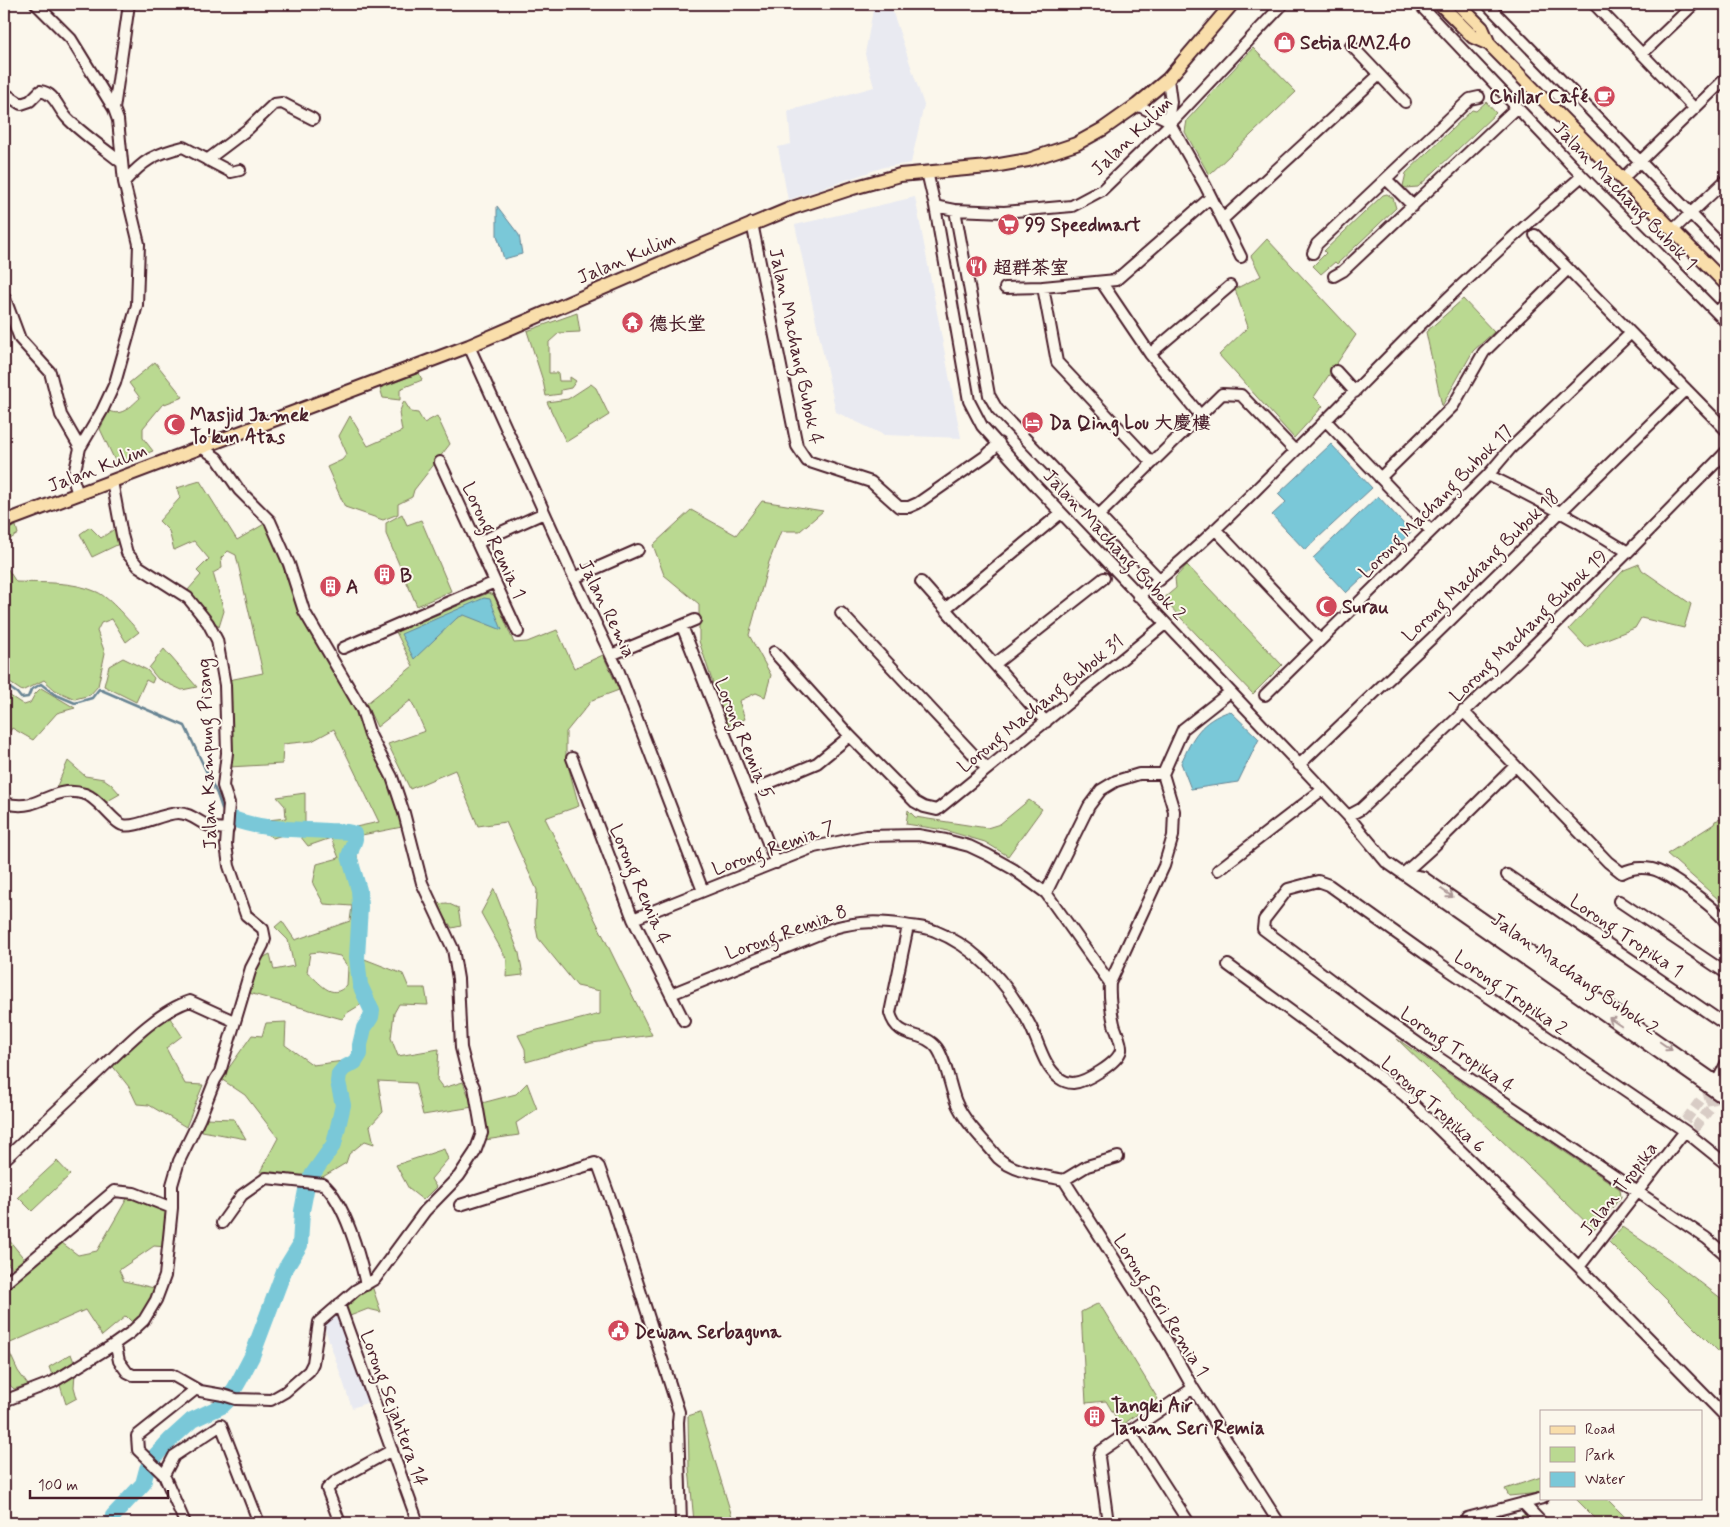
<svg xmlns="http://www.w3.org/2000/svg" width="1730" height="1527" font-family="Mynerve,'LXGW WenKai TC',sans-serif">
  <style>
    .built { fill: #e9eaf1 }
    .green { fill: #bad991; stroke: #827c5e; fill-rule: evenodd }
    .water { fill: #7ac8d8; stroke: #678493 }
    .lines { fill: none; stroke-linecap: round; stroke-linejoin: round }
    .stream { stroke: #678493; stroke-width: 2.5 }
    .river { stroke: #7ac8d8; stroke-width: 16 }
    .minor-tunnel { stroke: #d8ccc5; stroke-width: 10; stroke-dasharray: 10 5; stroke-linecap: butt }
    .minor-casing { stroke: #4a1f2b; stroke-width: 14 }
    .major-casing { stroke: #4a1f2b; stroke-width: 16 }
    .minor { stroke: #fbf7ec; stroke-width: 10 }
    .major { stroke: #f9deab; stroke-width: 12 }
    .oneway { stroke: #ab9695 }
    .labels { text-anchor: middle; stroke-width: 4; stroke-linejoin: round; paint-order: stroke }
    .poi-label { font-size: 19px; font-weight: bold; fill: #4a1f2b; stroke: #fbf7ec; text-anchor: start }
    .street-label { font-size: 19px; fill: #4a1f2b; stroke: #fbf7ec }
  </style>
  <rect width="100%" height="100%" fill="#fbf7ec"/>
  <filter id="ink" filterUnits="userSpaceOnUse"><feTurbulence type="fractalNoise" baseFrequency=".02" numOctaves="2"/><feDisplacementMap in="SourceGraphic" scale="10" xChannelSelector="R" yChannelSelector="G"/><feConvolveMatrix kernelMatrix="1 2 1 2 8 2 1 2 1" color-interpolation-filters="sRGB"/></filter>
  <g filter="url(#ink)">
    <path class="built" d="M874,4H890L924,105L911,163L884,167L788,200L778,147L791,144L788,111L874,87L865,54Z
      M915,197L961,438L884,435L836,412L795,225Z
      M336,1313L369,1402L352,1408L323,1323Z"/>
    <path class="green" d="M1253,48L1296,92L1209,175L1185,132L1187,120Z
      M1486,102L1496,113L1418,187L1405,188L1403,186L1406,173L1472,110L1476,111Z
      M1387,194L1393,198L1396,208L1337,264L1335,262L1321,274L1313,266L1326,253L1324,251L1383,195Z
      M1267,239L1356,335L1314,397L1323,406L1294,438L1219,355L1248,327L1235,289L1261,276L1251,256Z
      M1463,299L1494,332L1473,351L1442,406L1426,332Z
      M577,313L580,332L559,333L549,342V373H558L559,381H570V377L576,381L571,388L561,390V394L546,396L543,381L527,331Z
      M155,362L183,397L162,405L143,428V438L153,451L117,465L100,429L109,411C122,417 131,406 140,398L129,383Z
      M419,373L422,380L400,389V400L383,398L380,388Z
      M591,384L596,388L609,415L566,442L547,402L568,399Z
      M404,401L411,412L418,413L424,423L437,416L450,444L414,490L412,497L398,504V514L383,520L345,507L327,467L342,460L347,454L339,436L350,416L368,446L402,431L399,413Z
      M200,481L237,540L266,523L272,536L299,611L357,710L365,736L387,779L402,827L362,835L357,856L366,900L362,958L403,974L409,988H425L428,1005L399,1004L394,1013L391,1038L398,1056L439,1049L437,1080L443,1088L463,1082L473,1107L423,1115L415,1083L378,1081L383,1112L370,1126L374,1144L365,1141L349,1154L346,1163L321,1178L260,1172L278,1138L245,1095L221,1079L252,1035L262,1036L266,1023L286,1022L285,1045L313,1065L351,1060L356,1053L361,1027L367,1018L368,1010L365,1002L347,1013L342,1019L249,993C253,976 252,962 270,954L274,970L294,966L288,940L275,927L282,921L295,940L350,921L352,906L324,904L313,884L317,864L339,858L331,838L308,846L296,831L273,838C262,830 259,835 249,822L286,818L285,806L277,797L305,793V825L351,828L379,822L334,729L312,741L283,744L282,764L229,767V680L263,673L236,555L228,551L221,558L222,568L213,573L224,611L219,627L188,590L201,575L197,571L209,559L194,541L174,550L169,531L159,521L180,498L177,488ZM319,952L340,956L348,967L347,985C331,1002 320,982 307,972L310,953Z
      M762,501L823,511L800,531H781L769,562L749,635L771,675L765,697L756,693L739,701L745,719L727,726L699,641V604L664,575L653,545L691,510L736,535Z
      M402,514L407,525L421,520L451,591L417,606L386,534V523Z
      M16,526L18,534L4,543V531Z
      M90,527L101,538L116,528L119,544L92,557L80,534Z
      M4,563L16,582C43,583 72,581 97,592C109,597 130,622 139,632L126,642L112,619L101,623L97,631L105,653L98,686L90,695L75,699L55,690L44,680L22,691L4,679Z
      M1639,564L1642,570L1691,604L1684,628L1641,618L1635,628L1586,647L1569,629L1624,570Z
      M1187,565L1282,665L1253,694L1163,599L1176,588L1175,578Z
      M488,593L494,595L514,643L527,642L557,630L574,668L603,655L619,690L592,700L566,732V758L579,806L545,818L652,1035L592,1043L526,1062L525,1049L518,1035L600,1014V991L577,986L538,938L535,922L537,890L506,822L478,826L455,770L410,789L388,744L425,731L411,700L377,727L366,704L413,666L396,632Z
      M164,649L197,687L182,690L158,679L149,668Z
      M123,658L147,670L154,678L152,683L146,680L136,702L104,686L109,666Z
      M41,688L75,708L57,713L33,740L12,728L4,742V692L24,705L30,703L35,694Z
      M68,761L85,776L104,779L111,784L120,794L104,803L91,791L56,788Z
      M1029,800L1042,809L1008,856L985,842L944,830L906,824L908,810L915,817L987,828L1000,824Z
      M1726,817V911L1718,899L1667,854L1714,824L1715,821Z
      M494,889L519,953L523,975L506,977L507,960L481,913Z
      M447,903L458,908L461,926L452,928L436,904Z
      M168,1015L182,1036L166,1048L185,1084L203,1085L186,1127L149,1105L137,1104L129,1087L111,1064Z
      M1397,1039L1620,1189L1621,1197L1594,1230Z
      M527,1083L537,1109L516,1123L519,1135L485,1140L482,1103L516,1094Z
      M205,1118L234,1119L246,1139L202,1131Z
      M444,1149L448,1159L431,1179L436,1187L423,1200L409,1189L396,1165Z
      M57,1161L70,1175L32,1211L18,1197Z
      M129,1195L168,1211L166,1247L154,1246L119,1270L124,1281L154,1288L146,1311L133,1323L126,1316L102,1336L85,1310L6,1345L18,1371L28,1385L14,1389L4,1380V1291L62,1243L78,1255L97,1251Z
      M1622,1227L1675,1263L1726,1302V1359L1609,1242Z
      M4,1234L26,1261L15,1271L4,1259Z
      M372,1286L381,1312L368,1309L350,1316L346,1307L351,1301V1295Z
      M1099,1303L1158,1399L1121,1426L1106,1401L1086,1403L1081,1312Z
      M71,1354L74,1362L52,1375L49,1367Z
      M75,1373L74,1387L77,1398L66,1404L59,1382Z
      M700,1412L734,1523L694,1522L689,1468L688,1416Z
      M1541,1477V1493L1509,1496L1505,1489Z
      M1575,1498H1606L1631,1523H1600Z
      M1526,1514L1535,1523H1506Z"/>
    <path class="water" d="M497,206L519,235L522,254L504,259L497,235Z
      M1331,444L1372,488L1305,550L1272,515L1286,502L1278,494Z
      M1378,496L1411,532L1346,593L1313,558Z
      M484,598L490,599L502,630L464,615L457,618L414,659L401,634Z
      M1230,711L1259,739L1238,782L1191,789L1181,763C1193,737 1200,721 1230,711Z"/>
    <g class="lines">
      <path class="stream" d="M4,684L17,693L21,698L28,697L31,690L41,684L54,694L75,703L92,698L99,689L185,726L217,794L224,814"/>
      <path class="river" d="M233,819C262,830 296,829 327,831C337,832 344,830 354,834L355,839L349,856L359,890L360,907L357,957L360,985L372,1011L371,1017L364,1028L360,1045V1054L355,1062L344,1068L339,1074L338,1082L343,1105L334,1144L310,1178
        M112,1523L113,1516L143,1484L147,1469L155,1456L170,1440L192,1420L222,1406L228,1400L239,1381L252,1356L284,1271L300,1245L302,1211L307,1185"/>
      <path class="minor-tunnel" d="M1710,1095L1712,1106L1695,1128L1685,1131V1121L1702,1098Z"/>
      <defs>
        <path id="minor" d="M36,4L71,39L114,109L118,120L124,182L139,244L137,305L115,383L102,411L80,448L73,479L78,494
          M1419,4L1582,176L1726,322
          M1487,4L1726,250
          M1594,4L1694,108
          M1351,45L1405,102
          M1642,54L1694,4
          M4,93L21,104L30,101L40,91C55,93 57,107 67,118C81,133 105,149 122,163
          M1137,105L1168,120L1205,185L1241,257
          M114,109L129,4
          M1168,120L1171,102L1168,79
          M207,160L248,129L274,104L282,103L313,119
          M927,172L935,206L969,401L982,426L1034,484L1348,816L1386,862L1726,1100
          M1623,178L1726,78
          M1386,179L1413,206
          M124,182C144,160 154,154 183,147L231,172L240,170
          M935,206L955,210L1004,212L1072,206L1102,190L1170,124L1283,4
          M955,210L989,395L997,409L1160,580
          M1223,219L1379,75
          M752,223L797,446L807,461L871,482L899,507H909L918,503L987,455L999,443
          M1673,230L1726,180
          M1535,235L1726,430
          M1313,253L1317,244L1470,99L1479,97
          M1334,276L1343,271L1517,107
          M1102,283L1150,354L1200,415
          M1043,287L1057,362L1152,463
          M1005,288L1043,287L1116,280L1211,197
          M4,296L20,339L50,372L61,415L80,448
          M1717,312L1726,303
          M469,346L574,578L619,672L703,891
          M1150,354L1230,286
          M1336,371L1355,392
          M1326,421L1431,531
          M440,462L518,632
          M1488,475C1536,498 1583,524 1628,552
          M1380,478L1453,406L1484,352L1568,269
          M1099,515L1222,394L1241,395L1295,451
          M1215,529L1320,640
          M477,543L544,513
          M574,578L638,550
          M921,582L1046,722
          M1138,596C1189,558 1233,512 1278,468C1325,422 1371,374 1417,328C1470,276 1525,225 1582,176
          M945,609L1061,513
          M841,613L987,769
          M682,626L776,863
          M343,648L495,582
          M774,652L850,736L915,802L924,807L937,810L1165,624
          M611,655L695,620
          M995,664L1104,578
          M1265,695L1488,475L1510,449L1631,333
          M1463,711L1608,862L1622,873C1631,868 1641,867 1652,869C1667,872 1719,910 1726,923
          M572,758L633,919L684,1021
          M1299,765L1432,638L1686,389
          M748,792L817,763L850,736
          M4,803C12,805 22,806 30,804C51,798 61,787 85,794C98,798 114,823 123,825C135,829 163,813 178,813C191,813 198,822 209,826C214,829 222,828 228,829
          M1348,816L1361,809L1521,658L1628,552L1726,452
          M1218,870L1322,790
          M1403,874L1432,848L1515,766
          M1404,874L1423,877L1726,1088
          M1507,875L1726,1025
          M1046,893L1089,806L1101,790L1116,781L1139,774H1163
          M1619,901L1726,973
          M633,919L814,847L866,836L918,835L946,840L969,846L988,855L1013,869L1046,893L1110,983
          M908,926L890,1013C898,1042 923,1029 937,1048C946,1060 950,1087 956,1102C965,1123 984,1140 998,1158C1015,1173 1042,1175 1064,1180L1087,1166L1118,1157
          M1228,965L1348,1053L1404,1095L1579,1267L1726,1417
          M671,994L834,928C859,921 880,921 905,925C915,927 926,927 935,931C978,948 1009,986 1030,1025C1039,1043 1043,1065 1059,1078C1063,1081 1068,1083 1073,1083C1086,1082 1118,1063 1121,1050C1122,1042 1116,1032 1114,1024C1111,1010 1109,997 1110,983L1164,866L1173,836L1174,811L1163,774L1183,729L1230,692
          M1715,1086L1726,1064
          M4,1160C36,1130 68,1100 99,1071C124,1047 158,1011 190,1001L234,1021
          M1726,1164L1685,1131L1424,953L1329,885L1318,881L1288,889L1264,920L1263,929L1367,1007L1436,1056L1706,1238L1726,1255
          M1064,1180L1166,1340L1193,1388L1279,1523
          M460,1205L595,1163L599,1167L614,1209L679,1412L678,1422L681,1523
          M222,1223L242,1195L266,1178L323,1184C345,1202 360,1257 366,1285
          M1579,1267L1685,1131
          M4,1284L114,1191L134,1193L172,1208
          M339,1304L418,1523
          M113,1345L117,1351L119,1361L127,1372L133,1375H172L200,1391L223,1395L236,1399L271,1400L285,1392L309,1371L313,1363L319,1322L356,1290L375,1279L425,1211L459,1176L475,1152L482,1133L474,1087L468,1075L461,1048L458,979L453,949L422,883L404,813L392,777L370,735L362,710L304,611L289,564L270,521L239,490L217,458L201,447
          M4,1401L53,1382L113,1345L130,1333L144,1320L156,1300L165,1276L172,1208V1185L179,1161L200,1118L215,1080L220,1072L251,968L263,945L265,939L263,929L246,915L229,866L226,845L229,804L223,786L227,753L225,685L217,640L208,623L188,598L138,566L127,553L122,535L112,481
          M1129,1430L1189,1523
          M164,1475L138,1450L137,1436L196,1389
          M1523,1503L1542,1523
          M1467,1518L1543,1498
          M185,1523L164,1475L174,1456L221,1425L259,1523
          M340,1523L327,1489L336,1481L392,1450
          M1108,1523L1099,1457L1101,1451L1193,1388"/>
        <path id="major" d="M1440,4L1473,37L1489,44
          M1458,4L1482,28L1489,44L1726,284
          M4,522L469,346L705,244L792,208L853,188L900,175L988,167L1028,160L1076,144L1103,129L1137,105L1168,79L1232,4"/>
      </defs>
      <use href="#minor" class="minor-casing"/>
      <use href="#major" class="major-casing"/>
      <use href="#minor" class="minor"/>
      <use href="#major" class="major"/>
    </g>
    <defs><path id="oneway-shaft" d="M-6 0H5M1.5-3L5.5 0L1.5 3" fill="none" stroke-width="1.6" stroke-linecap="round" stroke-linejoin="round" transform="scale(1.25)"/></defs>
    <g class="oneway">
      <use href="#oneway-shaft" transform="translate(1447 893) rotate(35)"/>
      <use href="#oneway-shaft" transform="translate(1615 1022) rotate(-145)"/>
      <use href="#oneway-shaft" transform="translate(1666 1046) rotate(35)"/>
    </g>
  </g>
  <defs>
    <symbol id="shop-disc" viewBox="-11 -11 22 22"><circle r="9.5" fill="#d1495b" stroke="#fbf7ec"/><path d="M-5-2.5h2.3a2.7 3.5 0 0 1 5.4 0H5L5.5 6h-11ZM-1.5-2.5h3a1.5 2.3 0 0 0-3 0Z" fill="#fff"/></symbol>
    <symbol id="cafe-disc" viewBox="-11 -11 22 22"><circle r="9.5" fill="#d1495b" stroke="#fbf7ec"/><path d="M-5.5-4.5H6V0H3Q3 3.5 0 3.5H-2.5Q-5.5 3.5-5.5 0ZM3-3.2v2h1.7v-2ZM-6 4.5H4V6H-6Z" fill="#fff"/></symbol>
    <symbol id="supermarket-disc" viewBox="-11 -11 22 22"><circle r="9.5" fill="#d1495b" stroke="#fbf7ec"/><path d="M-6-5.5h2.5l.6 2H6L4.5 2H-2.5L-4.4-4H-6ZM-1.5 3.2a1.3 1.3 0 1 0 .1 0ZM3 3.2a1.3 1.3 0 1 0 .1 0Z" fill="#fff"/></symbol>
    <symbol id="restaurant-disc" viewBox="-11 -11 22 22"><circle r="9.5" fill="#d1495b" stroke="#fbf7ec"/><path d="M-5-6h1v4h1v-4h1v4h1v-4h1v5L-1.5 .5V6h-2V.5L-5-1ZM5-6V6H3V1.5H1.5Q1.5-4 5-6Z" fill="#fff"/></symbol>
    <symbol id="temple-disc" viewBox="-11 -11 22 22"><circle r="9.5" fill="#d1495b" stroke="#fbf7ec"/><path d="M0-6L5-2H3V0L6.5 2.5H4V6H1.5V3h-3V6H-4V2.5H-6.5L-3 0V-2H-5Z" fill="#fff"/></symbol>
    <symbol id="hotel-disc" viewBox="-11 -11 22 22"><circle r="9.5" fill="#d1495b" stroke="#fbf7ec"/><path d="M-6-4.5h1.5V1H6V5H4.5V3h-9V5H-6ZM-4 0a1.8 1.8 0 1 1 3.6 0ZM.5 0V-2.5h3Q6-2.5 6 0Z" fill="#fff"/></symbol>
    <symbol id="mosque-disc" viewBox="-11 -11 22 22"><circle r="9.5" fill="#d1495b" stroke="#fbf7ec"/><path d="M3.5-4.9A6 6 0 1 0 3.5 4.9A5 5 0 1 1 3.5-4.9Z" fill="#fff"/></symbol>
    <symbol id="building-disc" viewBox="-11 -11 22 22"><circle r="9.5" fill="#d1495b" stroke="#fbf7ec"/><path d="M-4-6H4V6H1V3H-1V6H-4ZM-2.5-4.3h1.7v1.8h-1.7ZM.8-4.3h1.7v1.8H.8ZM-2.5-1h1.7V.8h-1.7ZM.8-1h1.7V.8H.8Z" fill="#fff"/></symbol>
    <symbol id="civic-disc" viewBox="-11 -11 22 22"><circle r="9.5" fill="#d1495b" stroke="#fbf7ec"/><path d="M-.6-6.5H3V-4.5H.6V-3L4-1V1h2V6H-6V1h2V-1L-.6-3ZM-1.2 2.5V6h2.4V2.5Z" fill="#fff"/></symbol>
  </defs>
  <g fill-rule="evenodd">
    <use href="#shop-disc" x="1272" y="30" width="25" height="25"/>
    <use href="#cafe-disc" x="1592" y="84" width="25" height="25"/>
    <use href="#supermarket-disc" x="996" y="212" width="25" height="25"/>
    <use href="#restaurant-disc" x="964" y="254" width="25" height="25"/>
    <use href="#temple-disc" x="620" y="310" width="25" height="25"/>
    <use href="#hotel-disc" x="1020" y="410" width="25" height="25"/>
    <use href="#mosque-disc" x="162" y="412" width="25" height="25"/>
    <use href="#building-disc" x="372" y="562" width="25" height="25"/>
    <use href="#building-disc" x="318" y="574" width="25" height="25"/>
    <use href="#mosque-disc" x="1314" y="594" width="25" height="25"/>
    <use href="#civic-disc" x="606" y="1318" width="25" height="25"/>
    <use href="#building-disc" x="1082" y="1404" width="25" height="25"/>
  </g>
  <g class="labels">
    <g class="poi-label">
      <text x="1300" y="49">Setia RM2.40</text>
      <text x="1588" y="103" text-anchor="end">Chillar Café</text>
      <text x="1025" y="231">99 Speedmart</text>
      <text x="993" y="274">超群茶室</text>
      <text x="649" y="330">德长堂</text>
      <text x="190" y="421">Masjid Jamek<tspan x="190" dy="22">To'kun Atas</tspan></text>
      <text x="1049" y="429">Da Qing Lou 大慶樓</text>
      <text x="400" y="582">B</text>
      <text x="346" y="593">A</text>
      <text x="1342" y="613">Surau</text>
      <text x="634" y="1338">Dewan Serbaguna</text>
      <text x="1111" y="1412">Tangki Air<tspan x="1111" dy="22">Taman Seri Remia</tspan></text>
    </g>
    <g class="street-label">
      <text transform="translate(1131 135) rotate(-44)" y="7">Jalan Kulim</text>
      <text transform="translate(1626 195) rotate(46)" y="7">Jalan Machang Bubok 1</text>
      <text transform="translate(626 257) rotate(-23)" y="7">Jalan Kulim</text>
      <text transform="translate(797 346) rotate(78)" y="7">Jalan Machang Bubok 4</text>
      <text transform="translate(97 467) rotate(-21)" y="7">Jalan Kulim</text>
      <text transform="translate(1435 501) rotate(-45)" y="7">Lorong Machang Bubok 17</text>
      <text transform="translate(495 540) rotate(65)" y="7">Lorong Remia 1</text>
      <text transform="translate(1115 544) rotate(47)" y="7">Jalan Machang Bubok 2</text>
      <text transform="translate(1480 565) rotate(-44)" y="7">Lorong Machang Bubok 18</text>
      <text transform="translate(608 608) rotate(64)" y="7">Jalan Remia</text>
      <text transform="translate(1528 625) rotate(-44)" y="7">Lorong Machang Bubok 19</text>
      <text transform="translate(1040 703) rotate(-39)" y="7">Lorong Machang Bubok 31</text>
      <text transform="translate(745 738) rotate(68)" y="7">Lorong Remia 5</text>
      <text transform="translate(206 754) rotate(-92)" y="7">Jalan Kampung Pisang</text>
      <text transform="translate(773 847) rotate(-20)" y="7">Lorong Remia 7</text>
      <text transform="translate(641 884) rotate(67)" y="7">Lorong Remia 4</text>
      <text transform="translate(786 931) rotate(-20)" y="7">Lorong Remia 8</text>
      <text transform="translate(1627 935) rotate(34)" y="7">Lorong Tropika 1</text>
      <text transform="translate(1575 973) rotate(35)" y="7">Jalan Machang Bubok 2</text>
      <text transform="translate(1511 992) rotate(35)" y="7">Lorong Tropika 2</text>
      <text transform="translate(1458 1049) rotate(35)" y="7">Lorong Tropika 4</text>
      <text transform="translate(1434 1104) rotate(42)" y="7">Lorong Tropika 6</text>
      <text transform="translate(1618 1188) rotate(-52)" y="7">Jalan Tropika</text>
      <text transform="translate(1162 1305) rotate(58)" y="7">Lorong Seri Remia 1</text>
      <text transform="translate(395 1408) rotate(70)" y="7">Lorong Sejahtera 14</text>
    </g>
  </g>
  <rect width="1730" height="1527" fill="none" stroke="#fbf7ec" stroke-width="20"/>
  <rect x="10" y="10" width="1710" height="1507" fill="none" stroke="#4a1f2b" stroke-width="2" filter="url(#ink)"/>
  <rect x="1540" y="1410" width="162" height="90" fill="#fbf7ec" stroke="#b4a19f"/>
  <rect x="1550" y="1426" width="25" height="8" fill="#f9deab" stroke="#b4a19f"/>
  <text x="1585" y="1434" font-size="15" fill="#4a1f2b">Road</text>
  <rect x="1550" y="1447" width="25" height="15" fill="#bad991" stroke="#b4a19f"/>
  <text x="1585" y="1460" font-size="15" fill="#4a1f2b">Park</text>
  <rect x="1550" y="1472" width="25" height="15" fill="#7ac8d8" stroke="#b4a19f"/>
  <text x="1585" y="1484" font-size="15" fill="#4a1f2b">Water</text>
  <path d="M30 1490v8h138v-8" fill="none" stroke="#4a1f2b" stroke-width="2.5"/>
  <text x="38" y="1490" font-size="15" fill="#4a1f2b" stroke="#fbf7ec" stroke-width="4" paint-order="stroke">100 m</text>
</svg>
